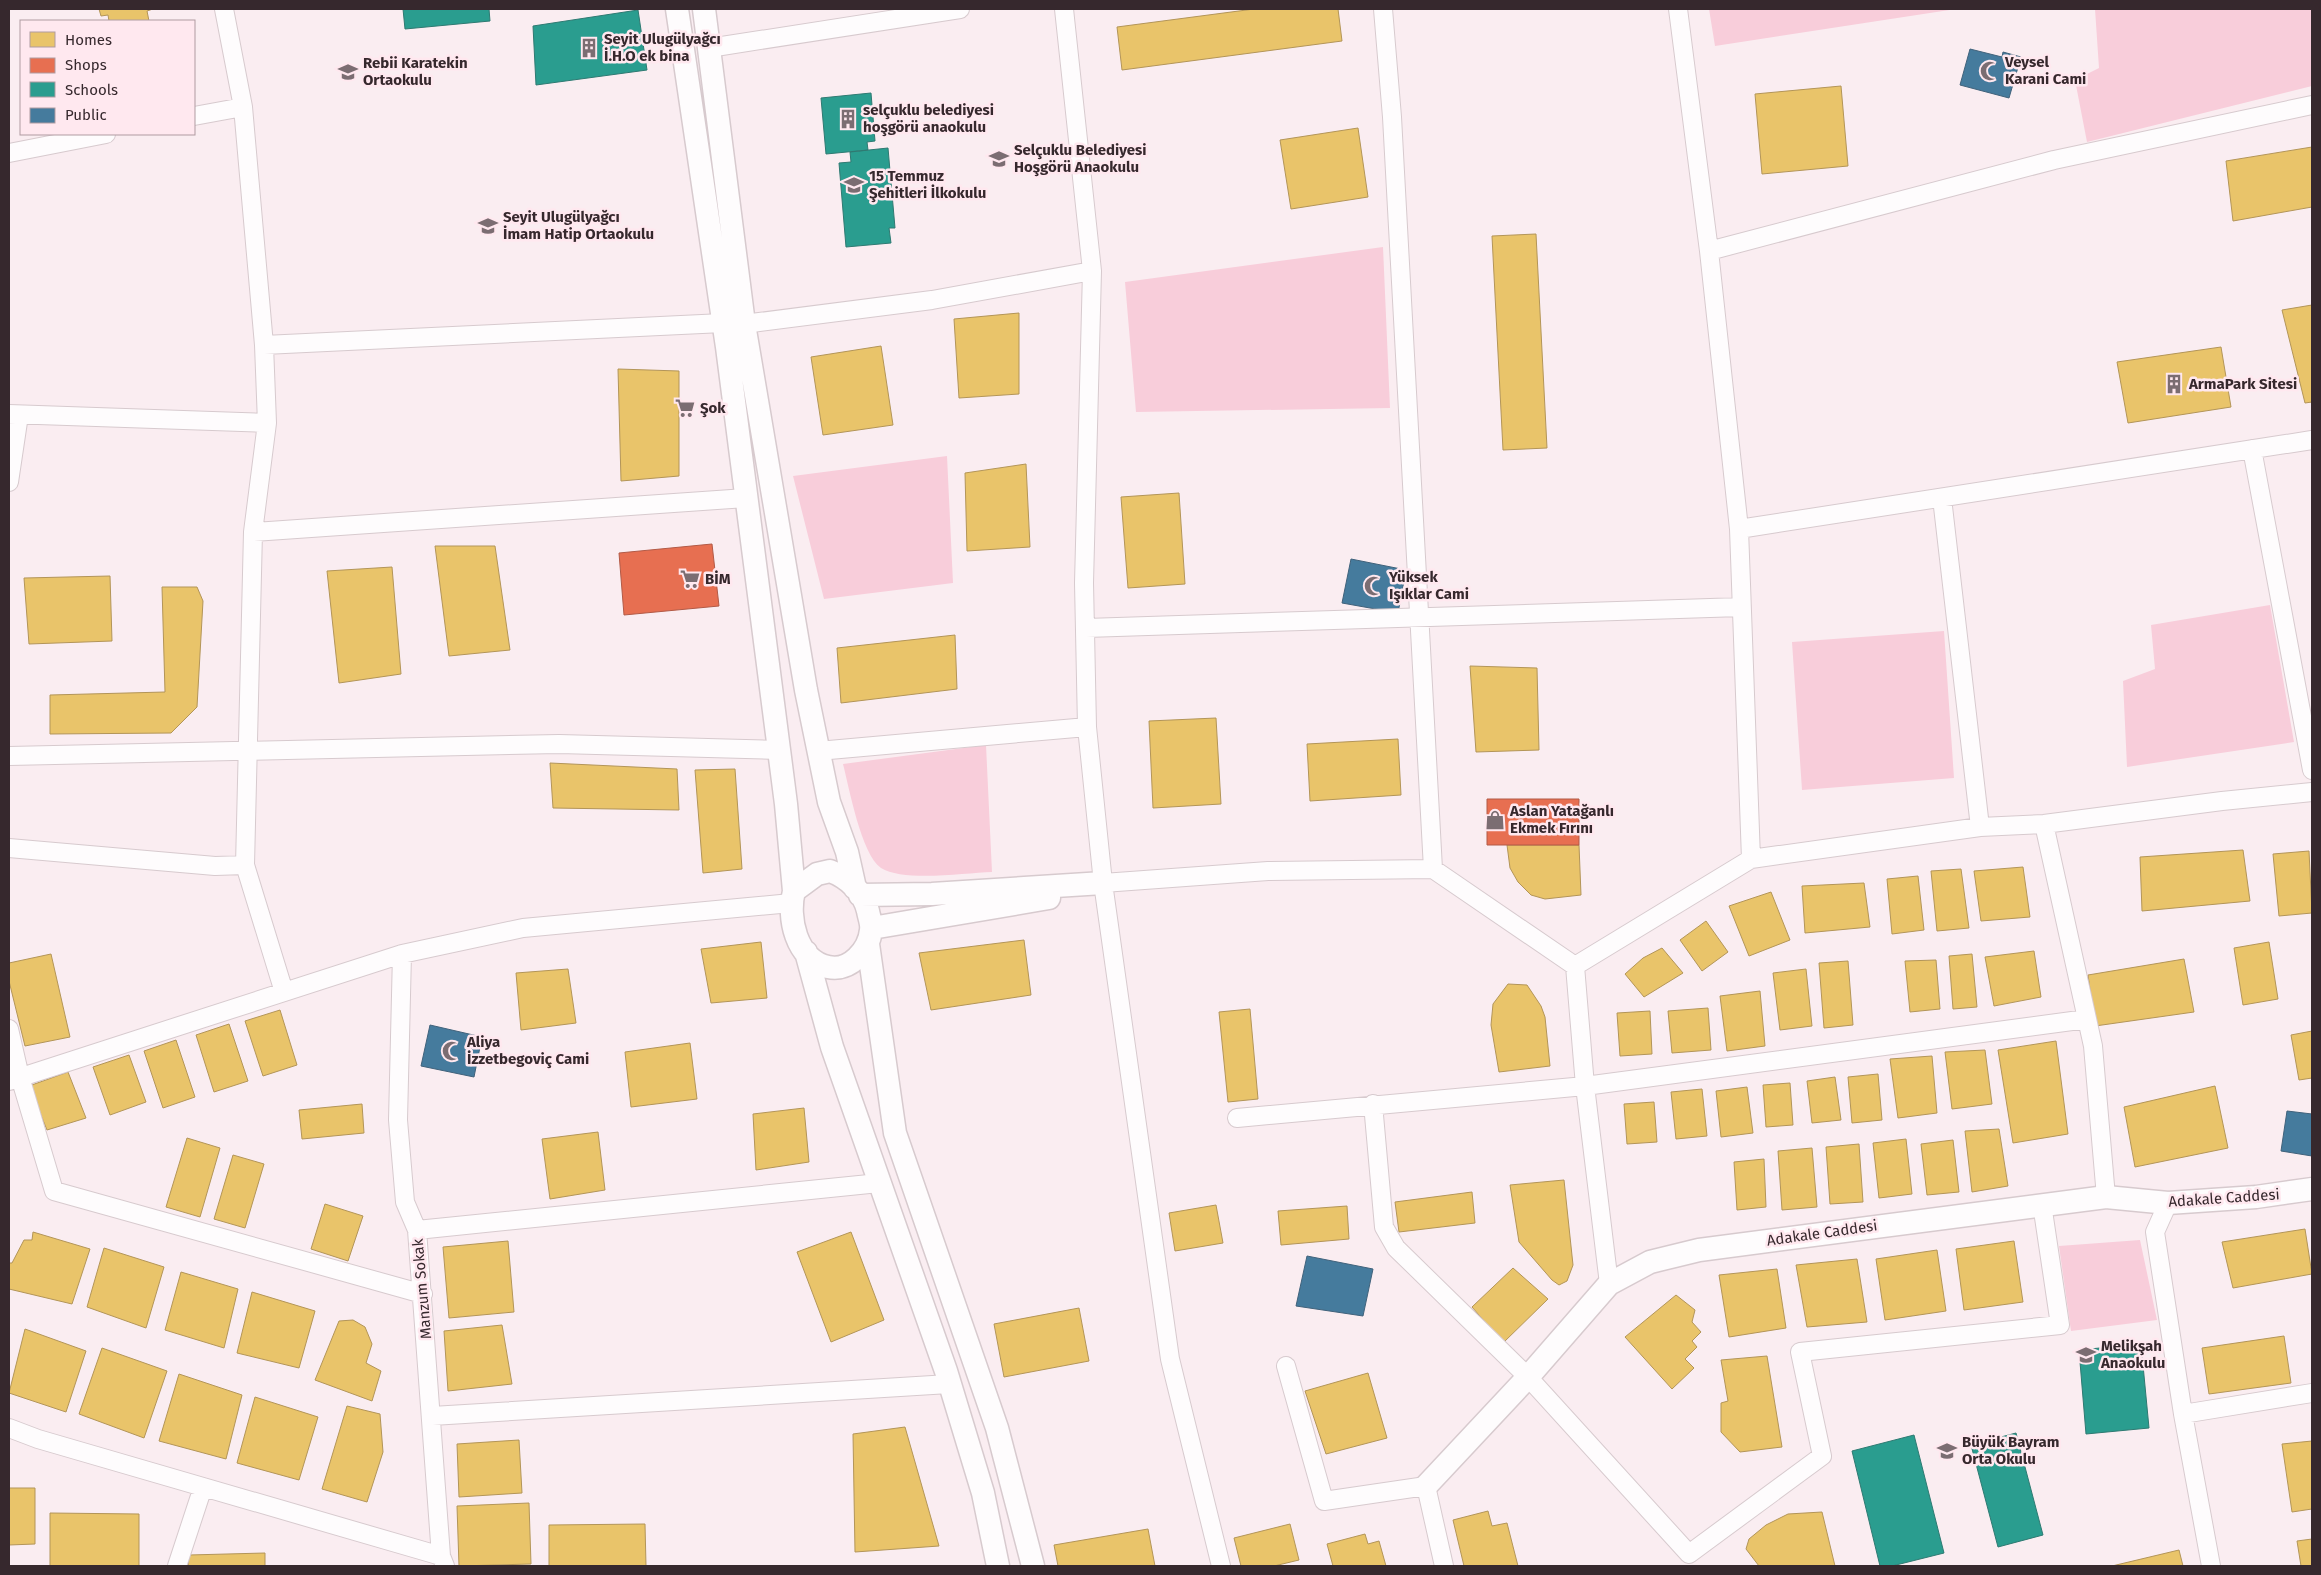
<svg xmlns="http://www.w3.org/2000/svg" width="2321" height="1575" font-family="'Fira Sans',sans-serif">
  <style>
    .green { fill: #f8cdda }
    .homes { fill: #e9c46a; stroke: #b39558 }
    .shops { fill: #e76f51; stroke: #b25a46 }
    .schools { fill: #2a9d8f; stroke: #2e7a72 }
    .public { fill: #457b9d; stroke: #40627b }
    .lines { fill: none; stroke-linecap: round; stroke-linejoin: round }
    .minor-casing { stroke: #d7cace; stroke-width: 20 }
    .tertiary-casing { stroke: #d7cace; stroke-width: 25 }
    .minor { stroke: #fefcfd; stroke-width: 18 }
    .tertiary { stroke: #fefcfd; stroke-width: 22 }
    .labels { text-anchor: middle; stroke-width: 5; stroke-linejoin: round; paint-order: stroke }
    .poi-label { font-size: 15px; font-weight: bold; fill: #36282d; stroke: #ffe8ef; text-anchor: start }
    .street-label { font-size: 15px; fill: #36282d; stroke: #ffe8ef }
  </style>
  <rect width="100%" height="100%" fill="#faedf1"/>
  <path class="green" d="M1709,9H1956L1715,46Z
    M2095,9H2312V86L2087,142L2075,80L2099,68Z
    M1383,247L1390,408L1136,412L1125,282Z
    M947,456L953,583L824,599L793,476Z
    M2270,605L2294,742L2127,767L2123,681L2155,669L2151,625Z
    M1944,631L1954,778L1802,790L1792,642Z
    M986,745L992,872C965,873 903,882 881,868C861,854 849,787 843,764Z
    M2140,1240L2157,1320L2071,1331L2059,1246Z"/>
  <path class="homes" d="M99,9H153L147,11L149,21H109L108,15L101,16Z
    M1254,9H1338L1342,41L1122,70L1117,27Z
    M1841,86L1848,166L1762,174L1755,94Z
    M1358,128L1368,197L1291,209L1280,140Z
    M2312,147V207L2233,221L2226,161Z
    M1536,234L1547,448L1503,450L1492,236Z
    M2312,305V402L2305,403L2282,310Z
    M1019,313V394L959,398L954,319Z
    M881,346L893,425L823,435L811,357Z
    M2221,347L2231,407L2128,423L2117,362Z
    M618,369L679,371V476L621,481Z
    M1026,464L1030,547L967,551L965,473Z
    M1179,493L1185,584L1128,588L1121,497Z
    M435,546H495L510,650L449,656Z
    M392,567L401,674L339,683L327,571Z
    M110,576L112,641L29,644L24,578Z
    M162,587H197L203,601L197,707L171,733L50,734V695L165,692Z
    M955,635L957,689L841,703L837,648Z
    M1470,666L1537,668L1539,750L1476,752Z
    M1216,718L1221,804L1153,808L1149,721Z
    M1398,739L1401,795L1310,801L1307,744Z
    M550,763L677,769L679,810L553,808Z
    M735,769L742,869L703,873L695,770Z
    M1507,845H1579L1581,895L1545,899L1531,895L1518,882L1510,868Z
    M2243,850L2250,901L2142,911L2140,857Z
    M2309,851L2312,913L2279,916L2273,854Z
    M2023,867L2030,917L1981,921L1974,871Z
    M1961,869L1969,928L1937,931L1931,871Z
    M1918,876L1924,930L1892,934L1887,879Z
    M1864,883L1870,927L1805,933L1802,886Z
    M1771,892L1790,940L1749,956L1729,906Z
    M1706,921L1728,952L1702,971L1680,940Z
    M1024,940L1031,995L931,1010L919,953Z
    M761,942L767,998L711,1003L701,949Z
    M2269,942L2278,999L2243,1005L2234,948Z
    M1662,948L1683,973L1644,997L1625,974L1643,958Z
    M2034,951L2041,997L1994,1006L1985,957Z
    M51,954L70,1037L25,1046L9,981V963Z
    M1972,954L1977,1007L1953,1009L1949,956Z
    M2184,959L2194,1012L2095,1026L2088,975Z
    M1936,960L1940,1009L1910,1012L1905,961Z
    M1848,961L1853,1025L1824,1028L1819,963Z
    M568,969L576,1023L521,1030L516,973Z
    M1806,969L1812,1026L1780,1030L1773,973Z
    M1508,984L1527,985L1541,1006L1545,1017L1550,1066L1499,1072L1491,1025L1493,1004Z
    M1760,991L1765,1046L1727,1051L1720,996Z
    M1708,1008L1711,1050L1672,1053L1668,1011Z
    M1250,1009L1258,1099L1228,1102L1219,1012Z
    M280,1010L297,1065L263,1076L245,1021Z
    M1650,1011L1652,1054L1620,1056L1617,1013Z
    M229,1024L248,1081L214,1092L196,1035Z
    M2312,1031V1078L2299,1080L2291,1035Z
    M176,1040L195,1097L163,1108L144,1051Z
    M2056,1041L2068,1134L2013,1143L1998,1050Z
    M690,1043L697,1099L631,1107L625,1052Z
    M1985,1050L1992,1104L1952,1109L1945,1052Z
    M129,1055L146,1102L110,1115L93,1067Z
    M1932,1056L1937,1113L1898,1118L1890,1059Z
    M68,1072L86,1118L47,1130L29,1086Z
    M1878,1074L1882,1120L1852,1123L1848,1077Z
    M1835,1077L1841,1120L1812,1123L1807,1081Z
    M1790,1083L1793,1125L1766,1127L1763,1085Z
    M2215,1086L2228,1148L2135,1167L2124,1107Z
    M1747,1087L1753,1133L1721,1137L1716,1091Z
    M1702,1089L1707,1136L1676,1139L1671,1092Z
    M1654,1102L1657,1142L1627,1144L1624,1104Z
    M362,1104L364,1133L302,1139L299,1110Z
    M804,1108L809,1162L756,1170L753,1114Z
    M1999,1129L2008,1186L1972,1192L1965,1131Z
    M598,1132L605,1190L550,1199L542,1139Z
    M187,1138L220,1148L200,1217L166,1207Z
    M1906,1139L1912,1194L1879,1198L1873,1143Z
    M1953,1140L1959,1192L1927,1195L1921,1144Z
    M1859,1144L1863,1202L1830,1204L1826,1147Z
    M1812,1148L1817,1207L1782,1210L1778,1151Z
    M233,1155L264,1164L245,1228L214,1219Z
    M1764,1159L1766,1207L1737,1210L1734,1162Z
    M1564,1180L1573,1265L1567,1281L1559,1285L1552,1280L1519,1242L1510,1185Z
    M1472,1192L1475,1223L1399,1232L1395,1202Z
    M325,1204L363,1216L348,1261L311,1249Z
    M1216,1205L1223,1243L1175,1251L1169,1213Z
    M1347,1206L1349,1239L1281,1245L1278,1211Z
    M2305,1229L2312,1274L2233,1288L2222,1242Z
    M33,1232L90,1249L72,1304L9,1289V1263H12L24,1240H32Z
    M851,1232L884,1320L831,1342L797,1252Z
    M508,1241L514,1312L449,1318L443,1247Z
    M2014,1241L2023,1302L1964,1310L1956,1249Z
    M104,1248L164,1267L146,1328L87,1307Z
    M1937,1250L1946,1311L1885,1320L1876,1259Z
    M1857,1259L1867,1322L1807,1327L1796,1265Z
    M1513,1268L1548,1299L1503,1343L1472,1307Z
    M1777,1269L1786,1328L1729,1337L1719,1275Z
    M181,1272L238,1289L224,1348L165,1330Z
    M252,1292L315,1311L299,1368L237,1353Z
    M1676,1295L1695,1310L1692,1322L1701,1332L1692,1341L1697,1347L1685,1359L1694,1368L1672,1389L1625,1337Z
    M1079,1308L1089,1361L1004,1377L994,1324Z
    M353,1320L365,1327L372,1344L366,1363L381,1371L372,1401L315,1380L339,1321Z
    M502,1325L512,1384L448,1391L444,1331Z
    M25,1329L86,1351L66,1412L9,1393Z
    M2284,1336L2291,1383L2209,1394L2202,1348Z
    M102,1348L167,1371L144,1438L79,1414Z
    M1767,1356L1782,1447L1740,1452L1721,1432V1403L1728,1401L1721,1360Z
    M1368,1373L1387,1438L1326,1454L1305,1391Z
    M179,1374L242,1395L226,1459L159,1441Z
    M255,1397L318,1417L299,1480L237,1463Z
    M347,1406L380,1414L383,1452L367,1502L322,1489Z
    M905,1427L939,1546L855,1552L853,1434Z
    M519,1440L522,1493L459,1497L457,1444Z
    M2312,1441V1509L2292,1512L2282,1444Z
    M9,1488H35V1544L9,1545Z
    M529,1503L531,1564L459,1566L457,1506Z
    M1488,1511L1492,1526L1507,1523L1518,1566H1464L1453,1520Z
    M1822,1512L1835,1566H1759L1746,1549L1749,1539L1766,1525L1788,1514Z
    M50,1513L139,1514V1566H50Z
    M645,1524L646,1566H549V1525Z
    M1290,1524L1299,1560L1274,1566H1241L1234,1538Z
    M1148,1529L1155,1566H1058L1054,1545Z
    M1365,1534L1368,1544L1379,1541L1386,1566H1333L1327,1544Z
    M2312,1539V1566H2301L2297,1541Z
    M2179,1550L2183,1566H2112Z
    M265,1553V1566H188L189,1555Z"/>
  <path class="shops" d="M712,544L719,606L624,615L619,553Z
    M1487,799H1579V845H1487Z"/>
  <path class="schools" d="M403,9H489L490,21L405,29Z
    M638,10L647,70L536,85L533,26Z
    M871,93L875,141L867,142L868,150L826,154L821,98Z
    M888,148L895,228H889L891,243L846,247L839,163L851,162L850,152Z
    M2141,1344L2149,1428L2086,1434L2079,1350Z
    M2016,1433L2043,1535L1998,1547L1971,1445Z
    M1914,1435L1944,1553L1892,1566H1880L1852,1451Z"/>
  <path class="public" d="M1970,49L2002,57L2003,52L2021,57L2009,98L1960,85Z
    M1351,559L1406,570L1398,613L1342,603Z
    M430,1025L482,1037L474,1077L421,1066Z
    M2287,1111L2312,1114V1156L2281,1151Z
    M1307,1256L1373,1269L1363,1316L1296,1306Z"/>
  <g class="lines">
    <defs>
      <path id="minor" d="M224,9L243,107L264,345L723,323
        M1064,9L1092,271L1084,583L1087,727L1103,883L1170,1359L1221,1566
        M1383,9L1392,117L1433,869
        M1678,9L1709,251L1739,529L1751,859
        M709,48L960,9
        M194,116L243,107
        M9,153L106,134
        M1709,251L2054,160L2312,105
        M744,324L932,300L1092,271
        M264,345L267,423L253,532L245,865L284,992
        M9,414L267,423
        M2252,449L2312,770
        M9,482L19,415
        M1942,498L1980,827
        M1739,529L2312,440
        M253,532L746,498
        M1086,628L1741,607
        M818,751L1087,727
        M9,756L559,744L779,750
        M2044,824L2093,1046L2106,1197
        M9,848L215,866L245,865
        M1103,883L1268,871L1433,869L1575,966L1585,1086L1609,1284
        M402,954L398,1120L405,1202L417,1230L441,1556L445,1566
        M1575,966L1751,859L1980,827L2044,824L2222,801L2312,792
        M9,1029L20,1077L54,1191L423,1294
        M9,1081L402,954L523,928L791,903
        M1373,1104L1384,1227L1396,1248L1528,1377L1689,1554L1822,1456L1800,1352L2060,1325L2042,1204
        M1237,1118L1585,1086L2087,1019
        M2168,1203L2155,1232L2183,1414L2312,1393
        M417,1230L879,1183
        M1286,1366L1324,1501L1426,1486L1444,1566
        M2183,1414L2211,1566
        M432,1416L949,1384
        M9,1428L38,1439L441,1556
        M177,1566L203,1487"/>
      <path id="tertiary" d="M677,9L727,347L786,804L794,891
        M704,9L744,324L806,690L829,802L847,852L855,888
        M830,871C847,877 864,892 868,911C869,917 872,924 871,930C869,950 850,972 828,967C796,960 787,917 794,891L817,874Z
        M860,895L932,894L1103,883
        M872,928L1049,898
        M868,944L895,1133L997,1428L1033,1566
        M806,952L832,1047L946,1371L983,1493L998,1566
        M1426,1486L1528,1377L1609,1284L1650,1262L1699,1250L2106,1197L2168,1203L2256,1197L2312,1189"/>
    </defs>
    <use href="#minor" class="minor-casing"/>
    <use href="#tertiary" class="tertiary-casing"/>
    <use href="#minor" class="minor"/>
    <use href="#tertiary" class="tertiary"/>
  </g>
  <defs>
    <symbol id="building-bare" viewBox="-9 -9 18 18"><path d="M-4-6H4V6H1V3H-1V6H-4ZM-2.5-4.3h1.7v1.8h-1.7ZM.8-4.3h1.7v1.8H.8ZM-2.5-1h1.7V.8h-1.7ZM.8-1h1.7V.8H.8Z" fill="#7b6d72" stroke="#ffe8ef" stroke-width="2.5" paint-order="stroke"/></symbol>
    <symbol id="mosque-bare" viewBox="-9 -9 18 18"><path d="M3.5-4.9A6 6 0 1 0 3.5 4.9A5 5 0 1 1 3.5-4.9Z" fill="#7b6d72" stroke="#ffe8ef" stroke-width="2.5" paint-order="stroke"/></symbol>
    <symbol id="school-bare" viewBox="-9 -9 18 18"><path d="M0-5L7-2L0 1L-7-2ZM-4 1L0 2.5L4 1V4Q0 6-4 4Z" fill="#7b6d72" stroke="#ffe8ef" stroke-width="2.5" paint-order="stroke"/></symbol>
    <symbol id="supermarket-bare" viewBox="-9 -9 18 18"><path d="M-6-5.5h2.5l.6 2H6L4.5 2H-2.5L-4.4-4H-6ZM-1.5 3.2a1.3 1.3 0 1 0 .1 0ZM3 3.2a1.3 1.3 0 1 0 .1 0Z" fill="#7b6d72" stroke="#ffe8ef" stroke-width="2.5" paint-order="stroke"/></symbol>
    <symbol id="shop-bare" viewBox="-9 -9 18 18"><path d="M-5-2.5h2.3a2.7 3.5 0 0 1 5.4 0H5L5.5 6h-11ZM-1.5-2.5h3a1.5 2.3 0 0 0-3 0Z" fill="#7b6d72" stroke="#ffe8ef" stroke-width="2.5" paint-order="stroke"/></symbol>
  </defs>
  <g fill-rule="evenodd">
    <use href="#building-bare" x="575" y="34" width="28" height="28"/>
    <use href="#mosque-bare" x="1976" y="57" width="28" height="28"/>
    <use href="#school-bare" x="334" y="58" width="28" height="28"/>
    <use href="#building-bare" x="834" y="105" width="28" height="28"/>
    <use href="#school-bare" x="985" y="145" width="28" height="28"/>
    <use href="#school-bare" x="840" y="171" width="28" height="28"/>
    <use href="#school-bare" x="474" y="212" width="28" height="28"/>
    <use href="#building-bare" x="2160" y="370" width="28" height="28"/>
    <use href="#supermarket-bare" x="671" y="394" width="28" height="28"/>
    <use href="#supermarket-bare" x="676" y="565" width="28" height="28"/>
    <use href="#mosque-bare" x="1360" y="572" width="28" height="28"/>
    <use href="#shop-bare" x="1481" y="806" width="28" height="28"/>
    <use href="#mosque-bare" x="438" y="1037" width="28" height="28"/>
    <use href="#school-bare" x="2072" y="1341" width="28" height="28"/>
    <use href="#school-bare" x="1933" y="1437" width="28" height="28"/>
  </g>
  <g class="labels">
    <g class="poi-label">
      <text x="604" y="44">Seyit Ulugülyağcı<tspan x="604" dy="17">İ.H.O ek bina</tspan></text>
      <text x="2005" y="67">Veysel<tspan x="2005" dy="17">Karani Cami</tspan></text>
      <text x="363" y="68">Rebii Karatekin<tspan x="363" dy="17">Ortaokulu</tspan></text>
      <text x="863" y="115">selçuklu belediyesi<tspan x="863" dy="17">hoşgörü anaokulu</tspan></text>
      <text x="1014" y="155">Selçuklu Belediyesi<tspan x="1014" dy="17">Hoşgörü Anaokulu</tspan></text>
      <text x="869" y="181">15 Temmuz<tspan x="869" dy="17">Şehitleri İlkokulu</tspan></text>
      <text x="503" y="222">Seyit Ulugülyağcı<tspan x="503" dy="17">İmam Hatip Ortaokulu</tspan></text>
      <text x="2189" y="389">ArmaPark Sitesi</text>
      <text x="700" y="413">Şok</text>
      <text x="1389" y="582">Yüksek<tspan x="1389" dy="17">Işıklar Cami</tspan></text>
      <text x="705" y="584">BİM</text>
      <text x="1510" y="816">Aslan Yatağanlı<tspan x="1510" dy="17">Ekmek Fırını</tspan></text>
      <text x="467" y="1047">Aliya<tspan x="467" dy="17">İzzetbegoviç Cami</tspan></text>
      <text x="2101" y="1351">Melikşah<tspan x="2101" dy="17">Anaokulu</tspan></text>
      <text x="1962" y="1447">Büyük Bayram<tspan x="1962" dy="17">Orta Okulu</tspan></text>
    </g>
    <g class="street-label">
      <text transform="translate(2224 1198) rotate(-4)" y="5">Adakale Caddesi</text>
      <text transform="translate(1822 1233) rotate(-8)" y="5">Adakale Caddesi</text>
      <text transform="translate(422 1289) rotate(-95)" y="5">Manzum Sokak</text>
    </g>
  </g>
  <rect width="2321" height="1575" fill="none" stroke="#36282d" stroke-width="20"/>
  <rect x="20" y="20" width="175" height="115" fill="#ffe8ef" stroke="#af9ba1"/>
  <rect x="30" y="32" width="25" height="15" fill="#e9c46a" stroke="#af9ba1"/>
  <text x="65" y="45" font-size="15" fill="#36282d">Homes</text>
  <rect x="30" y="58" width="25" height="15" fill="#e76f51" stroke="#af9ba1"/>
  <text x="65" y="70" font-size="15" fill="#36282d">Shops</text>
  <rect x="30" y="82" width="25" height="15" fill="#2a9d8f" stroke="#af9ba1"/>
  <text x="65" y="95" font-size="15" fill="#36282d">Schools</text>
  <rect x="30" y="108" width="25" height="15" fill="#457b9d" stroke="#af9ba1"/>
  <text x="65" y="120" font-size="15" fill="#36282d">Public</text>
</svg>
